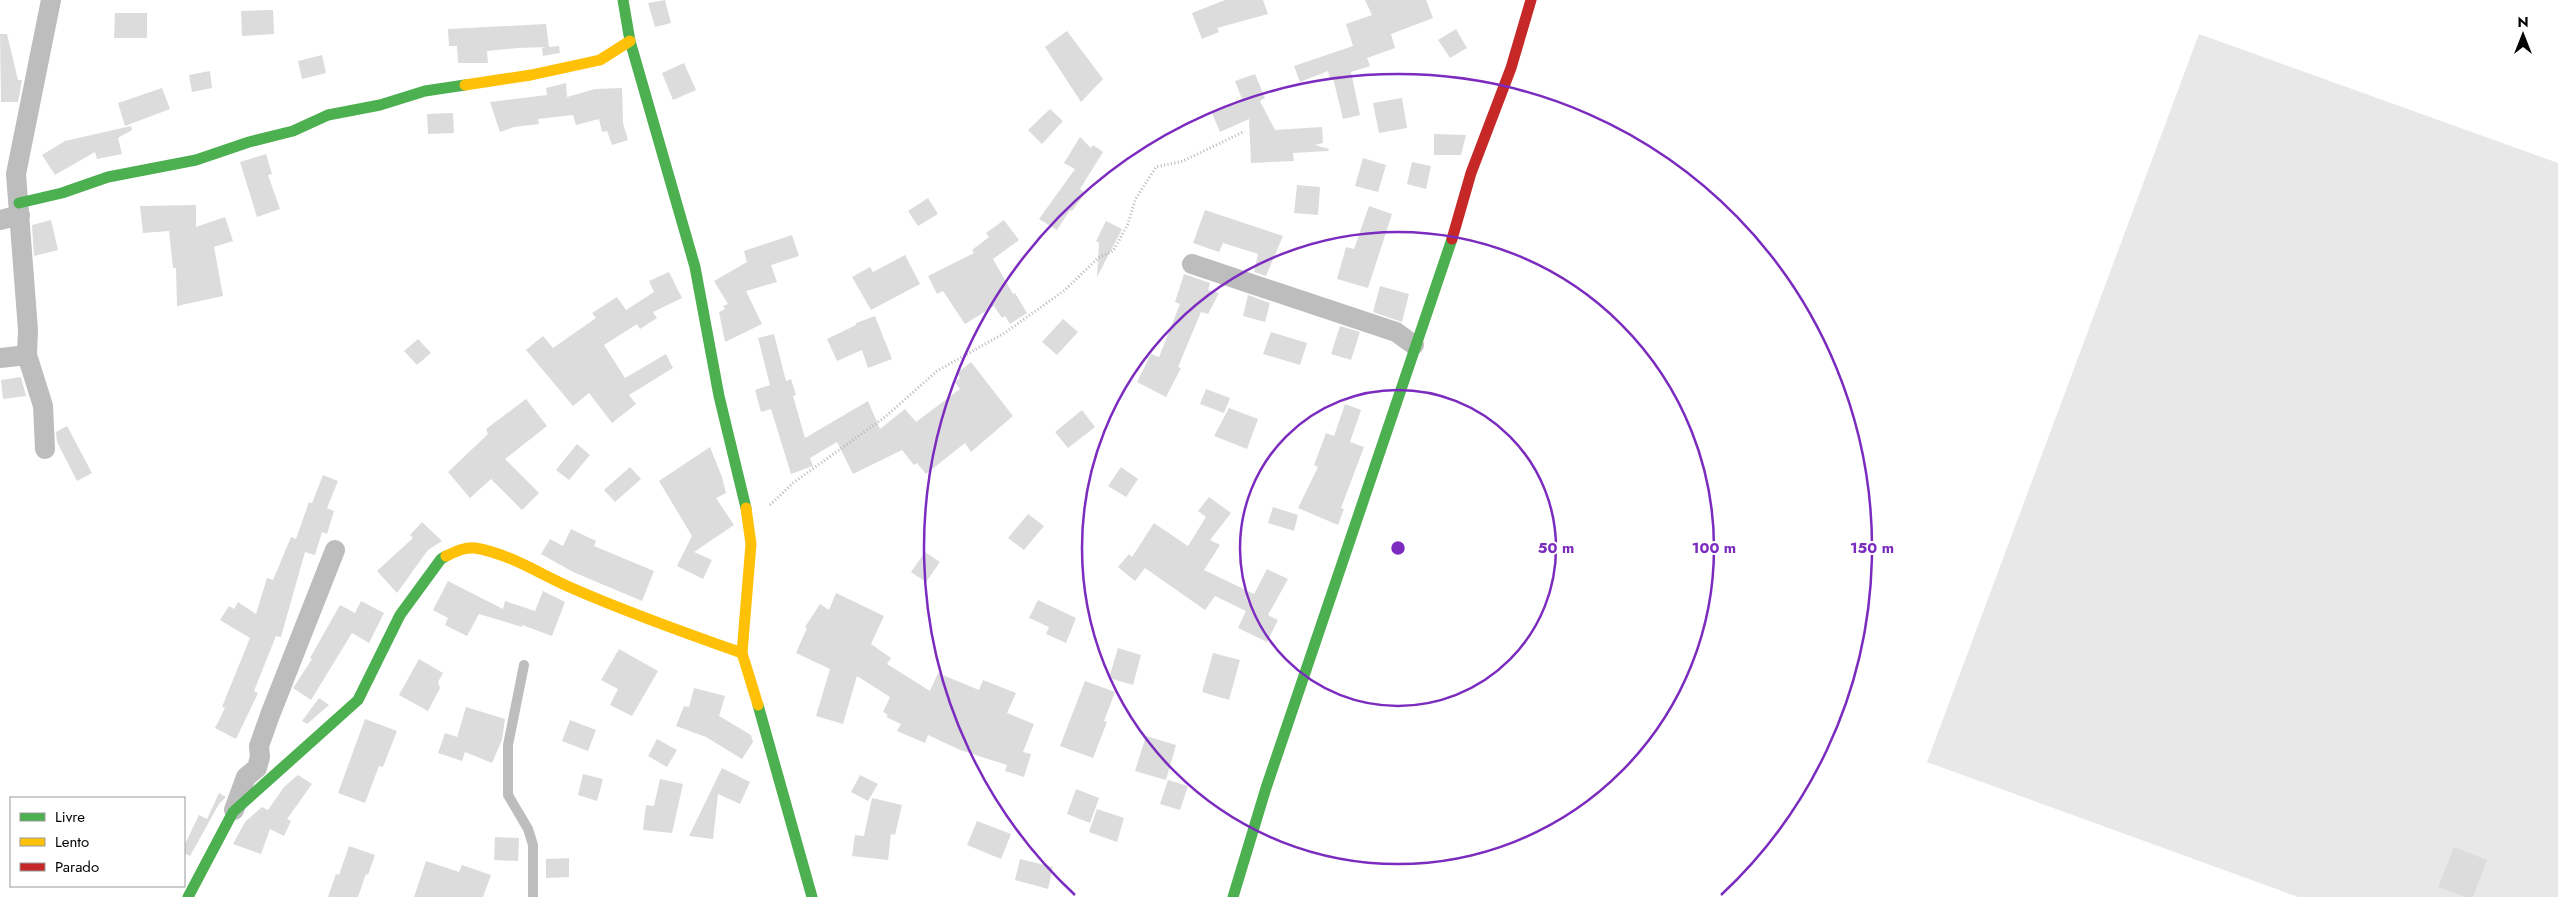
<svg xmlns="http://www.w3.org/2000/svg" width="2558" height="897" font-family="Jost,sans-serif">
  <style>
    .green { fill: #e8e8e8 }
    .building { fill: #dcdcdc }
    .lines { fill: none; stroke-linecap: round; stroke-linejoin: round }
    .path { stroke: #b8b8b8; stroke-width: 3; stroke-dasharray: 1 2.5; stroke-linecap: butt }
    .lane { stroke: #bdbdbd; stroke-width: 10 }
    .street { stroke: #bdbdbd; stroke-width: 20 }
    .fast { stroke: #4caf50; stroke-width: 11 }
    .slow { stroke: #ffc107; stroke-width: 11 }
    .jam { stroke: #c62828; stroke-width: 11 }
    .ring { fill: none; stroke: #7b2cbf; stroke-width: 2.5 }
    .centre { fill: #7b2cbf; stroke: #fff; stroke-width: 2.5 }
    .ring-label { font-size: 15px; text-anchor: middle; font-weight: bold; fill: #7b2cbf; stroke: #fff; stroke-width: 4; stroke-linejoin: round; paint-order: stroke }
  </style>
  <rect width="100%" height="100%" fill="#fff"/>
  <path class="green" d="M2199,34L2558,163V897H2298L1927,762Z"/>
  <path class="building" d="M665,0L671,23L655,27L648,3Z
    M1225,0H1263L1268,14L1217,28L1219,32L1202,39L1192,13Z
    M1365,0H1426L1433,18L1391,34L1395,48L1367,58L1370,66L1351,72L1360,115L1343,119L1333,78H1330L1328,71L1300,82L1294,66L1353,46L1346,24L1372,15Z
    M273,10L274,34L242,36L241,11Z
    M115,13H147V38H114Z
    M546,24L549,47L559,46L560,53L543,56L542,48L546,47L518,48L487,51L488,63H458L457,46H449L448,29Z
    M1456,29L1467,48L1450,58L1438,40Z
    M1067,31L1103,79L1081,102L1045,47Z
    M0,34H7L18,80H22L18,102H1Z
    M322,55L326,73L302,79L298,61Z
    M684,63L696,90L673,100L662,73Z
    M210,71L212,88L192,92L189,75Z
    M1255,74L1265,98L1260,101L1275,130L1322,127L1323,143L1315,145L1329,149L1328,151L1293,153L1294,161L1251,163L1249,119L1220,132L1212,113L1242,99L1235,81Z
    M566,83L567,97L595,89L622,88L623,123L628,140L612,145L607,131L602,132L599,119L576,125L573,115L538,119L539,124L514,127L500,132L490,102L547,95L546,88Z
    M162,88L170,109L125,126L118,103Z
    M1402,98L1407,128L1379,133L1373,103Z
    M1050,109L1063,121L1042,144L1028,130Z
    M453,113L454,133L428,134L427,114Z
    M131,126L132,130L118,138L122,154L97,159L95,152L55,175L42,155L65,141Z
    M1434,134L1466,135L1461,155H1434Z
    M1080,137L1091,148L1093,145L1103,152L1080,189L1085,193L1072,211L1070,210L1057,230L1039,219L1075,169L1064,163Z
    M266,154L272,174L268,175L280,209L257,217L240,162Z
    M1363,158L1386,165L1378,192L1355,186Z
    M1412,162L1431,166L1426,189L1407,184Z
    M1297,185L1320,187L1318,215L1294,213Z
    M928,198L938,214L918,226L908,211Z
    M196,205V227L225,217L233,241L214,247L223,296L177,306L176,268H173L169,231L143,233L140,206Z
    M1369,206L1392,214L1368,288L1337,279L1346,247L1354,249Z
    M1205,210L1283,236L1266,276L1254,272L1258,254L1223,243L1219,252L1193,243Z
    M51,220L58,250L34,256L32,225Z
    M1004,220L1019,240L993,259L1013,294L1015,293L1027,313L1010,324L1005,316L1002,318L994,306L965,324L943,291L937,294L928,276L974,253L972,250L989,237L986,233Z
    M1106,221L1122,229L1097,277L1099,243L1096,241Z
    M792,235L799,256L771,265L777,282L746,291L762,324L725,342L719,312L725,309L723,306L728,304L714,281L747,262L744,251Z
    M905,255L920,284L871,310L852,277L870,267L873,272Z
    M669,272L682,298L653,312L657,318L640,329L637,324L604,345L625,378L666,354L673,368L629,395L636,404L612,423L589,393L573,406L526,350L543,336L553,348L596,318L592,313L617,297L626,310L654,292L649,281Z
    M1184,274L1210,283L1208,290L1219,293L1208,314L1201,312L1178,367L1181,368L1166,397L1137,382L1151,354L1159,357L1180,304L1175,302Z
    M1380,286L1409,294L1402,322L1373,312Z
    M1248,295L1270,303L1265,322L1243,316Z
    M875,316L892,359L868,368L862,350L837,361L827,339L856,325V323Z
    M1063,319L1078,332L1057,355L1042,342Z
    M1340,326L1360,332L1351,360L1331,354Z
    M1271,332L1307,343L1300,365L1263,354Z
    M774,334L786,381L791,379L796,395L793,396L805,438L868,401L880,429L905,409L916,422L960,389L955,382L960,378L957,373L971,362L1013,416L971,452L965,443L926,474L917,463L914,465L902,450L853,474L837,442L810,458L813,466L791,474L771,409L761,412L755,390L770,385L758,338Z
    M418,339L431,353L417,365L404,351Z
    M21,377L26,396L3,399L1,380Z
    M1206,389L1230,398L1224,413L1200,404Z
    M526,399L547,426L505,459L539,493L522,510L491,479L470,498L448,472L488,434L486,429Z
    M1345,404L1361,410L1350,442L1364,447L1341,508L1344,509L1338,525L1298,508L1318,467L1314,465L1326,433L1334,436Z
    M1229,408L1258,419L1247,449L1214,436Z
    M1082,410L1095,427L1068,448L1055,432Z
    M67,426L92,473L77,481L57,442L56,432Z
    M577,444L590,455L569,480L556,470Z
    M710,447L722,477L726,493L716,498L734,525L694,552L712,560L703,579L677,566L692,536L659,481Z
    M630,467L641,479L615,502L604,490Z
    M1121,467L1138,479L1126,497L1108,486Z
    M323,475L338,481L327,508L334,511L327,534L322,532L315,555L305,552L281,637L276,636L254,691L258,693L236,739L215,728L225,708L222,707L250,638L220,620L229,606L234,609L238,602L256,614L267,578L273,580L291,537L296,539L309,502L312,503Z
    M1209,497L1231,513L1210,540L1220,545L1204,570L1254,594L1267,569L1288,579L1268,615L1278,620L1267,642L1238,628L1246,611L1215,596L1205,610L1145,568L1135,581L1118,567L1129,554L1132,557L1154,523L1188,546L1206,517L1198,511Z
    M1273,507L1298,515L1294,531L1268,523Z
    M1028,514L1044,526L1024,550L1008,538Z
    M422,522L442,541L428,550L397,593L377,571L413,538L410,535Z
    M571,529L596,541L594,546L654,571L642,601L573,572L541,554L550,539L563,546Z
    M925,552L940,562L926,582L911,572Z
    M448,581L503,609L505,601L535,611L543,591L565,602L552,636L522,625V627L479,614L467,636L445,625L448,618L433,610Z
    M836,593L884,616L871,644L891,658L887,664L930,691L938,673L979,690L983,680L1016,693L1007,713L1034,724L1023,752L1031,754L1024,777L1005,771L1007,765L960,750L928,735L925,743L897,731L901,724L886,717L888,715L883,712L890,697L857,676L843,724L816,716L830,669L796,653L807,628L805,627L820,604L829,610Z
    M1038,600L1076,618L1066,643L1046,634L1049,627L1029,618Z
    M361,601L384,613L369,643L352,633L311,700L293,688L295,685L312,659L310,658L340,605L355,613Z
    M1118,648L1141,655L1133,685L1109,678Z
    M619,649L658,671L632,716L610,705L618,689L601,680Z
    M1213,653L1240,660L1229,700L1202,692Z
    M419,659L443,673L438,682L440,688L428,711L399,695Z
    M1085,681L1115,692L1104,721L1107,722L1093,758L1060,746Z
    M694,688L725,696L719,716L751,735L753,742L742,759L706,737L676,726L684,706L689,707Z
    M319,698L329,705L307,724L302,721Z
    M466,707L505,719L502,740L492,763L465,752L462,761L438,753L445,733L457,737Z
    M365,719L397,731L383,767L379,766L365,803L338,793Z
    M570,720L596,730L588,751L562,741Z
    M1146,736L1176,745L1166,780L1135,771Z
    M657,739L677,750L667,767L648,756Z
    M722,768L750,782L740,804L718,794L713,839L689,836Z
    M583,774L603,779L597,801L578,795Z
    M298,775L312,784L287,819L291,821L284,836L270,829L261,854L233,844L245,822L262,807L268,810L284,787Z
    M860,775L878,784L868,801L851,792Z
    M660,779L683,784L672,833L643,830L646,805L654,806Z
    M1168,780L1188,786L1180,810L1160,804Z
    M1076,789L1099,798L1090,823L1067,814Z
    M219,793L226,797L219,804L190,856L184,853V846L199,815L207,819Z
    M872,798L902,805L895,835L891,834L888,860L852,856L855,835L864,836Z
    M1097,809L1124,818L1117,842L1089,832Z
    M977,821L1011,834L1001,859L967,845Z
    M495,837L519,838L518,861L494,860Z
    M349,846L375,855L368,875L366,874L358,897H328L336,874L339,875Z
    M2454,847L2487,860L2473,897H2465L2438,887Z
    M569,858V877L546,878V859Z
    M1020,859L1053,867L1048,889L1015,880Z
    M426,861L459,872L462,865L491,875L483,897H414Z"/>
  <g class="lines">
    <path class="path" d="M770,505L793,483L885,417L937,371L1003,334L1065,290L1098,258L1113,251L1128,224L1135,200L1156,167L1183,161L1243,132"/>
    <path class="lane" d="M524,665L508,745V795L528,829L533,845V897"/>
    <path class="street" d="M0,220L20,215
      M1192,264L1396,332L1414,345
      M0,358L27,355
      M45,449L43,406L27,355L28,330L16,174L51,0
      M234,810L246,777L257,768L260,757L259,746L270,715L335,550"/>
    <path class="fast" d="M623,0L630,41L695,267L719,396L746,508
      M19,203L62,193L108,177L196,160L249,142L293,131L328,115L380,105L425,91L465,85
      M758,705L812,897
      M188,897L233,812L358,700L400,615L441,559L446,556
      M1233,897L1266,788L1452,239"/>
    <path class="slow" d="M465,85L531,75L600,60L630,41
      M746,508L751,544L742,653L758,705
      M446,556C455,552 464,547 475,548C511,554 541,575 574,589C629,613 685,633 742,653"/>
    <path class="jam" d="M1452,239L1471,173L1511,68L1531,0"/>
  </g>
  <g class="ring">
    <circle cx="1398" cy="548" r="158"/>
    <circle cx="1398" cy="548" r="316"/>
    <path d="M1075 895A474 474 0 1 1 1721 895"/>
  </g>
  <circle cx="1398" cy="548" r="8" class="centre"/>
  <g class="ring-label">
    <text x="1556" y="553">50 m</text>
    <text x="1714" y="553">100 m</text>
    <text x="1872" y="553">150 m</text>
  </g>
  <rect x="10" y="797" width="175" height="90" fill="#ffffff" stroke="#999999"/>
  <rect x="20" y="813" width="25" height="8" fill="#4caf50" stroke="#999999"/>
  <text x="55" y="822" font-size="15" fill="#000000">Livre</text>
  <rect x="20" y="838" width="25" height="8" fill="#ffc107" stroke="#999999"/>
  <text x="55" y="847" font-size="15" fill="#000000">Lento</text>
  <rect x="20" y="863" width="25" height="8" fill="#c62828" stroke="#999999"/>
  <text x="55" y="872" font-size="15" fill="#000000">Parado</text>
  <g transform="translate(2523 35)" stroke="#ffffff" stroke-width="4" paint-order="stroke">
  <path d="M0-4L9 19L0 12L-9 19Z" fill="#000000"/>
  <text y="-8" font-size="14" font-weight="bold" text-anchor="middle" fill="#000000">N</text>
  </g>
</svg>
